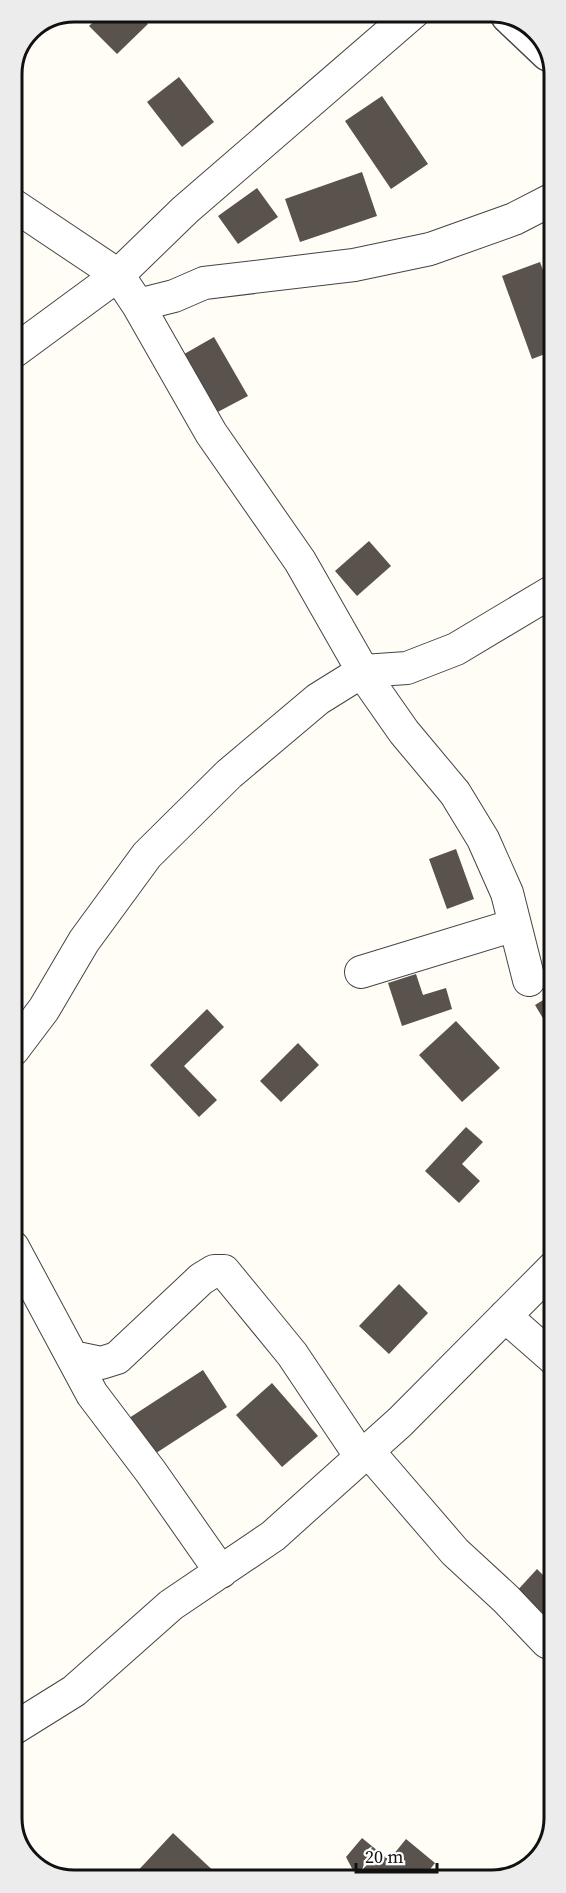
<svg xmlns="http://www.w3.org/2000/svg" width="566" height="1893" font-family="'Source Serif 4',serif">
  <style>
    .building { fill: #5a524d }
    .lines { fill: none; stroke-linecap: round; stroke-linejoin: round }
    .minor-casing { stroke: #444; stroke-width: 34 }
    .tertiary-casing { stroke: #444; stroke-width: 36 }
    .minor { stroke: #fff; stroke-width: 32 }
    .tertiary { stroke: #fff; stroke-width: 33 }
    .rim { fill: none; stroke: #111; stroke-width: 3 }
  </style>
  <rect width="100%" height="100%" fill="#fffdf5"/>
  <path class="building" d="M104,12H137L148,24L117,54L89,26Z
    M179,77L214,122L182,147L147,102Z
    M382,96L428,164L391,189L345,121Z
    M362,172L377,216L300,242L285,199Z
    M257,188L278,217L238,244L218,216Z
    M540,262L553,297V351L532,359L502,276Z
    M214,337L248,396L212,415L179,357Z
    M369,541L391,566L357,596L335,571Z
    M456,849L474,899L447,909L429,859Z
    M416,974L423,995L446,988L452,1009L402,1026L388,983Z
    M553,994V1035L535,1005Z
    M207,1009L224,1027L184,1066L217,1100L199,1117L150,1065Z
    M456,1021L500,1068L462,1102L419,1055Z
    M298,1043L319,1065L281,1102L260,1081Z
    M466,1127L483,1142L462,1164L480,1181L459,1203L425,1171Z
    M399,1284L428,1313L389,1354L359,1326Z
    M203,1370L227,1407L150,1457L126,1420Z
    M272,1383L318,1436L282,1467L236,1415Z
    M537,1569L554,1586V1631L515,1593Z
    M173,1833L221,1878L219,1880H138L133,1876Z
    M362,1838L389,1860L406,1839L435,1863L424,1877L428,1880H358L346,1857Z"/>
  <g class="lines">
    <defs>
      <path id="minor" d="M12,204L118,275L138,305L211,433L300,561L369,682L404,732L455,793L483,839L507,893L529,980
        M138,305L174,296L204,283L354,265L430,249L514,219L553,199
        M12,353L118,275L185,210L414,12
        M361,972L515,925
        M13,1050L44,1009L84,941L147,855L229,774L318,699L363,671L407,668L456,649L553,591
        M13,1247L92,1394L151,1472L221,1572
        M505,1316L554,1359
        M72,1357L101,1363L117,1358L201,1279L214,1271H224L292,1354L361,1457
        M368,1451L455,1552L506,1599L547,1642L554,1645
        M13,1729L74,1691L171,1605L273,1536L400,1422L554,1267"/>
      <path id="tertiary" d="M508,16L548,54"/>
    </defs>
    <use href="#minor" class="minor-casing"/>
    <use href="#tertiary" class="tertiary-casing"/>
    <use href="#minor" class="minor"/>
    <use href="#tertiary" class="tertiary"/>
  </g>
  <path d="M0 0H566V1893H0ZM74 22H492A52 52 0 0 1 544 74V1818A52 52 0 0 1 492 1870H74A52 52 0 0 1 22 1818V74A52 52 0 0 1 74 22Z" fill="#ececec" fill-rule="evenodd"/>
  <path class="rim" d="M74 22H492A52 52 0 0 1 544 74V1818A52 52 0 0 1 492 1870H74A52 52 0 0 1 22 1818V74A52 52 0 0 1 74 22Z"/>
  <path d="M356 1863v9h81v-9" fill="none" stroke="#111111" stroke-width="3"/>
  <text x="365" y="1863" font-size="18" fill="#111111" stroke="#ffffff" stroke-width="4.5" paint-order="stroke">20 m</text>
</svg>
